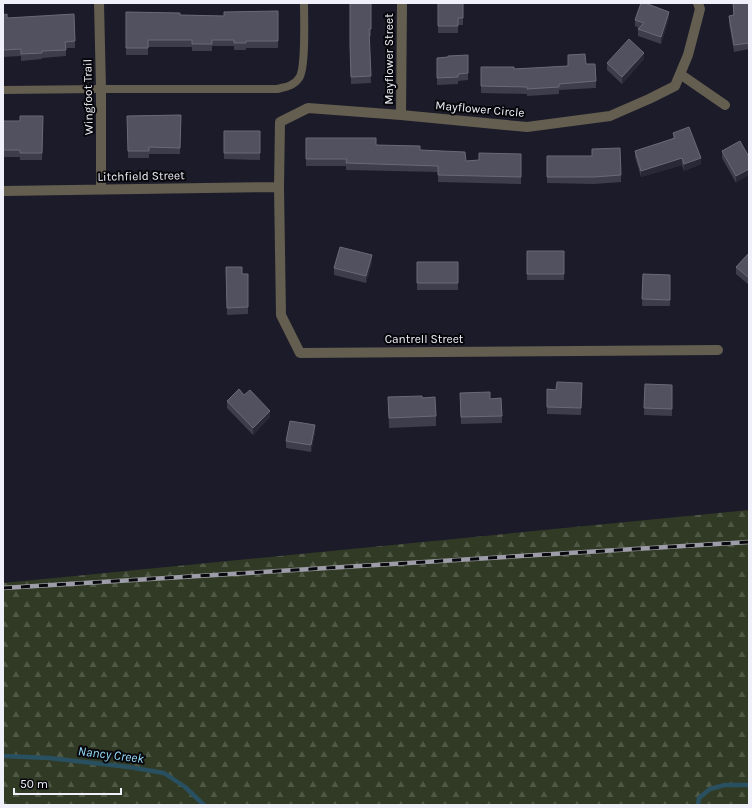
<svg xmlns="http://www.w3.org/2000/svg" width="752" height="808" font-family="Karla,sans-serif">
  <style>
    .forest { fill: url(#forest-firs) }
    .lines { fill: none; stroke-linecap: round; stroke-linejoin: round }
    .stream { stroke: #295061; stroke-width: 4.5 }
    .service { stroke: #635e4f; stroke-width: 8 }
    .minor { stroke: #635e4f; stroke-width: 10 }
    .rail-casing { stroke: #9d9da9; stroke-width: 4.5 }
    .rail { stroke: #07070c; stroke-width: 3; stroke-dasharray: 9; stroke-linecap: butt }
    .wall { fill: #3e3d4c }
    .shaded-wall { fill: #292836 }
    .building { fill: #51515f; stroke: #6a6a77 }
    .labels { text-anchor: middle; stroke-width: 4; stroke-linejoin: round; paint-order: stroke }
    .street-label { font-size: 12px; fill: #f0f0fa; stroke: #07070c }
    .water-label { font-size: 13px; font-style: italic; fill: #96dcfb; stroke: #07070c }
  </style>
  <defs>
    <pattern id="forest-firs" width="22" height="20" patternUnits="userSpaceOnUse"><rect width="22" height="20" fill="#313a24"/><path d="M5 1l3.5 6h-7zM16 11l3.5 6h-7z" fill="#4f5745"/></pattern>
  </defs>
  <rect width="100%" height="100%" fill="#1c1b29"/>
  <path class="forest" d="M749,510V805H3V583Z"/>
  <g class="lines">
    <path class="stream" d="M3,756L49,758L129,767L164,773L185,787L204,805
      M698,805L699,798L710,789L725,785H749"/>
    <path class="service" d="M3,90L101,89H277C285,87 294,86 299,78C306,69 304,17 304,3"/>
    <path class="minor" d="M99,3L101,89V190
      M698,3L700,9L688,55L675,86L649,99L610,116L527,127L401,115L308,108L280,122L279,187L281,315L300,353L718,350
      M680,74L725,105
      M401,115L402,3
      M3,191L279,187"/>
    <defs>
      <path id="rail" d="M3,588L749,542"/>
    </defs>
    <use href="#rail" class="rail-casing"/>
    <use href="#rail" class="rail"/>
  </g>
  <path class="wall" d="M350,3H371V36H369L371,83L351,84L350,52Z
    M438,3H463V25H458V33H438Z
    M733,3H749V49L734,52L729,23V16L733,15Z
    M278,11V48H246V50H234V46H212V51H192V47H148V55H126V12L180,15L224,16Z
    M3,15L7,18L75,41V48H66V56L42,58V59L21,61V56L3,57Z
    M669,18L661,44L638,36V29L639,28L635,26V20Z
    M468,55V80L458,81V84L437,85V65L448,57Z
    M568,55L586,64L596,81V88L559,90V94L527,96V94L481,93V67L514,69L568,66Z
    M644,59L622,84L607,70V63Z
    M181,115L180,154H149V158H128L127,116Z
    M43,116L42,160H20V157H3V121H20Z
    M224,131H260V160L224,159Z
    M673,133L701,164L684,171L682,165L641,177L635,157V151L673,139Z
    M306,138L420,150L466,161L479,160L521,154V184L438,182V172L346,170V166H306Z
    M740,141L736,183L722,158V151Z
    M592,149L621,175V182L594,184L547,183V156H592Z
    M527,251H564V280H527Z
    M749,253V285L736,274V267Z
    M372,262L366,283L334,275V268Z
    M417,262H458V290H417Z
    M226,267L242,274H248V314L227,315Z
    M643,274L670,275V306H642Z
    M582,383L581,415L547,414V389L556,390Z
    M645,384L672,385V416L644,415Z
    M460,393L490,399L502,416V423L461,424Z
    M244,395L270,417L253,435L227,408V401Z
    M388,397L422,398L436,416V426L389,428Z
    M315,432L311,452L286,448V441Z"/>
  <path class="shaded-wall" d="M669,12V18L661,44V37Z
    M644,53V59L622,84V77Z
    M682,158V165L641,177V171Z
    M701,158V164L684,171V164Z
    M749,169V175L736,183V176Z
    M372,255V262L366,283V276Z
    M270,411V417L253,435V428Z
    M315,425V432L311,452V445Z"/>
  <path class="building" d="M350,3H371V29H369L371,76L351,77L350,45Z
    M438,3H463V18H458V26H438Z
    M641,3H645L669,12L661,37L638,29L644,23L635,20Z
    M733,3H749V43L734,45L729,16L734,15Z
    M278,11V41H246V43H234V40H212V44H192V40H148V48H126V12L180,13V15L224,16V12Z
    M7,14V18L74,14L75,41L65,42L66,50L42,51V53L21,54V49L3,50V15Z
    M629,39L644,53L622,77L607,63Z
    M585,54L586,64H595L596,81L559,84V87L527,89V87L481,86V67H514V69L568,66V55Z
    M468,55V73L458,74V77L437,78V58L448,57V56Z
    M181,115L180,148L149,147V151H128L127,116Z
    M20,116H43L42,153H20V150H3V121H20Z
    M689,127L701,158L684,164L682,158L641,171L635,151L675,138L673,133Z
    M224,131H260V153H224Z
    M306,138H376V145L420,146V150L465,152L466,161L479,160V153L521,154V177L438,175V166L346,163L347,159H306Z
    M740,141L749,157V169L736,176L722,151Z
    M620,148L621,175L594,177H547V156H592V149Z
    M340,247L372,255L366,276L334,268Z
    M527,251H564V274H527Z
    M749,253V278L736,267Z
    M417,262H458V283H417Z
    M226,267H242V274H248V307L227,308Z
    M643,274L670,275V300L642,299Z
    M557,382L582,383L581,408L547,407V389L556,390Z
    M645,384L672,385V409L644,408Z
    M239,389L244,395L250,390L270,411L253,428L227,401Z
    M490,392V399L501,398L502,416L461,417L460,393Z
    M422,396V398L435,397L436,416L389,418L388,397Z
    M290,421L315,425L311,445L286,441Z"/>
  <g class="labels">
    <g class="street-label">
      <text transform="translate(389 59) rotate(-90)" y="4">Mayflower Street</text>
      <text transform="translate(88 97) rotate(-91)" y="4">Wingfoot Trail</text>
      <text transform="translate(480 109) rotate(5)" y="4">Mayflower Circle</text>
      <text transform="translate(141 176) rotate(-1)" y="4">Litchfield Street</text>
      <text x="424" y="343">Cantrell Street</text>
    </g>
    <g class="water-label">
      <text transform="translate(111 754) rotate(7)" y="5">Nancy Creek</text>
    </g>
  </g>
  <rect width="752" height="808" fill="none" stroke="#f0f0fa" stroke-width="8"/>
  <path d="M14 788v6h107v-6" fill="none" stroke="#f0f0fa" stroke-width="2"/>
  <text x="20" y="788" font-size="12" fill="#f0f0fa" stroke="#07070c" stroke-width="3" paint-order="stroke">50 m</text>
</svg>
